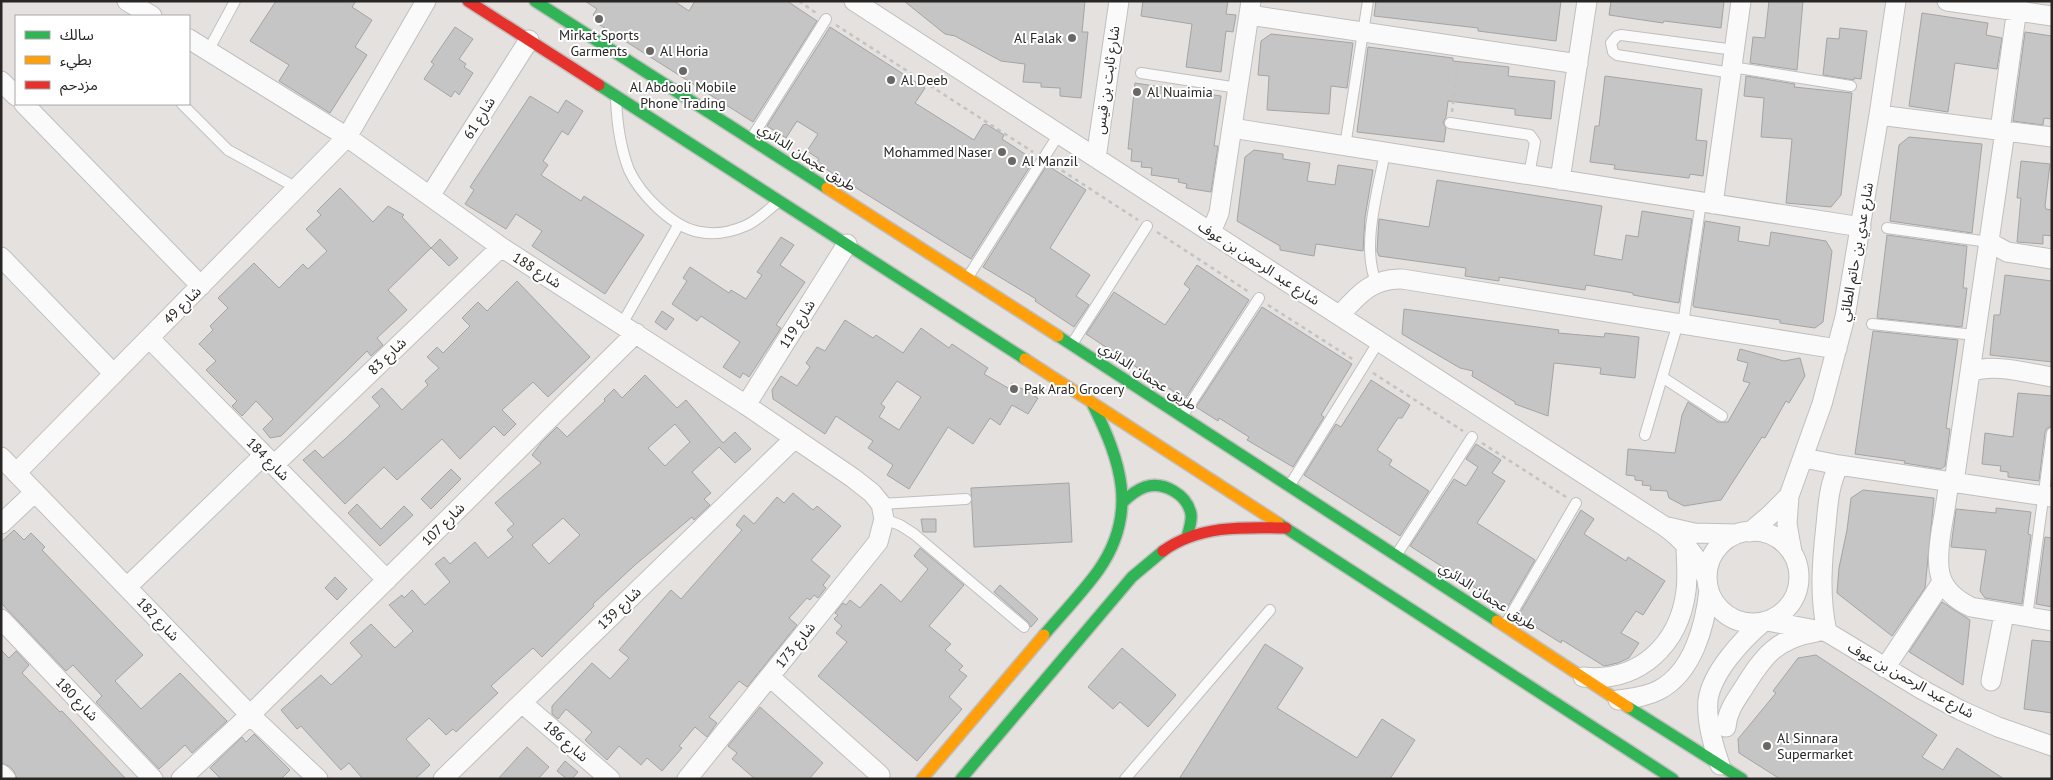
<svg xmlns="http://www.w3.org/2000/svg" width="2053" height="780" font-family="'PT Sans','Noto Sans Arabic',sans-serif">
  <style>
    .building { fill: #c6c5c5; stroke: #a5a4a5; fill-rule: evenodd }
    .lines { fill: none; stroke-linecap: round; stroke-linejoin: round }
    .lane-casing { stroke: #c1bfbe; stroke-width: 12 }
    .street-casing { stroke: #c1bfbe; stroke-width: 21 }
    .fast-casing { stroke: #c1bfbe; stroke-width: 14 }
    .slow-casing { stroke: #c1bfbe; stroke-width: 14 }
    .jam-casing { stroke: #c1bfbe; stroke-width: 14 }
    .path { stroke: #c3c3c2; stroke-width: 2.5; stroke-dasharray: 4 4; stroke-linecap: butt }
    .lane { stroke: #fbfafa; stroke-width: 10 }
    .street { stroke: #fbfafa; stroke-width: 19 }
    .fast { stroke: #30b455; stroke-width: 11 }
    .slow { stroke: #ff9f0a; stroke-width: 11 }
    .jam { stroke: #e5322d; stroke-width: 11 }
    .poi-dot { fill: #6a6765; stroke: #fff; stroke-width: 2 }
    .labels { text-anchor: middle; stroke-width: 4; stroke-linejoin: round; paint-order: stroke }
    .poi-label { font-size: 14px; fill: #282624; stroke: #fff; text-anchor: start }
    .street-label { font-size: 14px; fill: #282624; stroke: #fff }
  </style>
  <rect width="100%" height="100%" fill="#e4e1df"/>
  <path class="building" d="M276,1H356L352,7L372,20L355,47L367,55L330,113L279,81L289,65L250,41Z
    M585,1H674L689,11L695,1H787L817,21L753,122L595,22L597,18L593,15L597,9Z
    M904,1H1085L1082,32H1088L1081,98L1060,96V88L1041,87V83L1023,82L1025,64L1001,61L955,36L945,34Z
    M1143,1H1228L1226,14L1236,15L1233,32L1226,31L1221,72L1186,67L1192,24L1141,16Z
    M1376,1H1561L1556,41L1478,31V28L1374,16Z
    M1611,1H1724L1721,28L1664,21L1663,23L1609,15Z
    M1769,1H1803L1797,70L1750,63L1753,37L1765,38Z
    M1922,13L1988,23L1986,35L2002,38L1997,69L1955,63L1948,112L1909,106Z
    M455,27L473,39L459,59L466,64L464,67L473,73L459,95L455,91L451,97L424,79L434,64L431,62Z
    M830,27L925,88L915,103L974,140L983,125L986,124L1004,135L1002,139L1034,160L971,259L816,163L819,159L807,151L818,134L797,121L786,138L767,126Z
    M1840,28L1867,31L1861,79L1854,78V80L1823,75L1827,38L1839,39Z
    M2025,32L2052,36V119L2044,118L2043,125L2013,121Z
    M1271,34L1353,43L1347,88L1331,86L1329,114L1267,110L1269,76L1258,75L1261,41Z
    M1368,47L1453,58V61L1509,67L1508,76L1555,81L1551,119L1515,115V109L1448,101L1446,117L1443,122L1446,128L1444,142L1357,132Z
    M1605,76L1702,89L1696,140L1707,141L1703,176L1690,174L1689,178L1614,169L1615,165L1590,162L1595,126H1599Z
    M1746,76L1795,84L1794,87L1852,93L1841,195L1831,207L1786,203L1792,139L1761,137L1764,98L1744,96Z
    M1135,83L1221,96L1214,146H1218L1211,192L1186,188L1187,184L1178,182L1179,179L1151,175L1152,168L1141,167L1142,162L1131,161L1132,149H1128Z
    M530,96L558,113L566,100L583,111L568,135L562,131L543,161L548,165L541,175L581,201L584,196L644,235L605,294L532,246L542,231L516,214L506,229L465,204L474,190L470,187Z
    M1909,137L1982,144L1972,233L1890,221L1899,145Z
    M1254,150L1283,154V159L1310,163L1307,181L1335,185L1338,165L1373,170L1365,217L1363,251L1316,244L1314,256L1280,250V246L1237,221L1245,157Z
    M2021,161L2050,164L2045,206L2046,209L2052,210V236L2043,235V244L2017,242L2021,198H2017Z
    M1047,165L1086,190L1050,248L1090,275L1076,296L1089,305L1074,327L1035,301L1036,299L983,267Z
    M1437,180L1602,206L1594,255L1622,260L1626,235L1638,237L1642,211L1692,219L1679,303L1633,295V293L1586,285L1585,290L1499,277V281L1465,276L1466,268L1379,256L1377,251L1379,219L1429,227Z
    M340,188L373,222L388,206L404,215L402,217L431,248L388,290L407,310L377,338L383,345L371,356L367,351L281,436L270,438L263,429L273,419L256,401L242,416L232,406L237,401L206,370L216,361L199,344L213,330L210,326L228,308L218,298L254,263L279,288L303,264L308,269L327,251L306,229L321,215L317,211Z
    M1705,221L1740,227L1738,241L1769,246L1771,232L1826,241L1832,251L1823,322L1815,328L1780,323V320L1694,307L1693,305Z
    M1887,235L1967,246L1963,288H1967L1962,327L1877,318Z
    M781,237L794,245L780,265L805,282L776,325L781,328L749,377L743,373L740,378L723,367L740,342L701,316L697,321L672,304L687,281L683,278L690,267L729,293L731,290L746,299L762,275L757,272Z
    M440,239L458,258L449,266L431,248Z
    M1197,265L1249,300L1185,399L1086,334L1114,292L1165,325L1190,289L1184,284Z
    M2005,275L2052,281V362L1990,355L1994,315H2000Z
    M517,281L590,357L548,397L533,382L502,410L516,424L504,436L494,426L460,459L442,439L397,480L384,467L345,504L303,460L315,450L323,458L345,439L380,406L372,397L382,388L402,410L428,385L425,381L439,368L427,357L437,347L443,353L470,326L462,318L478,302L487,311Z
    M1262,307L1352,364L1321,415L1324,417L1293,467L1247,440L1249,437L1219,418L1218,421L1196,407Z
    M1404,309L1559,330L1558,333L1604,337L1605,333L1639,337L1635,378L1600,374L1601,368L1554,363L1548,416L1515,404V402L1472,376L1473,371L1460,368L1402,334Z
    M662,311L674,319L666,330L655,322Z
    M845,320L873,338L876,335L903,353L921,328L949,348L952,344L988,368L984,374L1008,388L1012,383L1038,398L1028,414L1012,405L1000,425L990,418L973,444L948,427L909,489L887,475L893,465L868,448L873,441L836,416L825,434L773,399L772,390L781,376L797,386L810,367L806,363L817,347L825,351ZM897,381L921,397L899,430L879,417L885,407L881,404Z
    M1873,331L1958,340L1946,428L1950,429L1945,466L1941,469L1904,463L1905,461L1855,454Z
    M1740,349L1784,361L1800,358L1805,376L1789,403L1786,401L1765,438L1762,437L1721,500L1684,506L1669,498L1667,491L1650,490L1651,486L1642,485L1643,481L1635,480V476L1626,475L1628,449L1675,453L1682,415L1688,402L1718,422H1728L1750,383L1743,381L1748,363L1737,360Z
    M645,375L677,408L686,400L723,443L735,432L751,449L735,463L719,447L692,472L711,493L704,499L710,505L694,520L692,517L635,565L593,604L594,606L542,657L533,648L491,686L498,693L456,732L453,729L446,735L429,718L406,739L430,765L415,779H363L349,763L341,770L301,726L297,729L281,710L321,675L331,685L362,656L350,643L371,624L395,648L413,631L389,605L402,595L404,598L412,590L425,605L450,582L435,564L444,557L450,564L475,542L488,558L513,537L507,530L514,524L495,503L541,463L532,455L541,443L557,427L567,437L605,401L604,399L614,389L622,398ZM675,424L690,442L665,466L648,448ZM563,518L580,535L549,564L532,545Z
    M1371,380L1410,405L1402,418H1398L1377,450L1392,460L1389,465L1429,491L1400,536L1304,475L1336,424L1341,427Z
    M2018,393L2052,396V426L2047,428L2045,432L2039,481L2008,477V472L2000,471L2001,466L1982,464L1985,433L2013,437Z
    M1476,444L1501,460L1492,473L1505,481L1477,523L1535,560L1507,608L1410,546L1454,479L1466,486L1478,467L1466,459Z
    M451,469L461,479L431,509L421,499Z
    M1069,483L1072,542L974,547L971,488Z
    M1863,490L1934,498L1925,588L1892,636L1837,593L1839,568L1847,530L1851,498Z
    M793,493L813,510L817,506L841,526L811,560L830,576L823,585L826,588L818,598L814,595L810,600L807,598L789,618L797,625L747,687L739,681L709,717L717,723L707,737L695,727L679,746L682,748L662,771L647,758L641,765L619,746L607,760L585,740L592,732L566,709L558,719L552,714V706L592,663L610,679L629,658L619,650L671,590L681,599L742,530L736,525L744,515L754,524L777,497L784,503Z
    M357,504L381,529L404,506L413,515L380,546L348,513Z
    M1996,508L2031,512L2028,534L2031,535L2022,604L1985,598L1980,591L1986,550L1951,547L1956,509L1996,513Z
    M1581,510L1594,519L1584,534L1626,561L1628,557L1665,581L1643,615L1636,611L1621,633L1639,643L1629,658L1618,663L1604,666L1562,640L1561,643L1518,616Z
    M921,519H936V532H923Z
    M14,530L24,540L31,533L45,547L42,550L143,655L115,681L141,709L180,673L227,721L192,753L185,745L159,769L96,702L102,696L73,665L66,671L1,603V542Z
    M2045,537L2052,538V607L2036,604Z
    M920,548L964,585L929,626L951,644L945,650L963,666L959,670L967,676L949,697L962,709L917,761L818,676L847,642L836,633L842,626L834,619L838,615L835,613L843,603L846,605L850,600L860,608L881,584L901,602L928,569L914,556Z
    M335,577L347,589L337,600L325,588Z
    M1000,585L1036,617L1038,619L1031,627L1028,622L994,592Z
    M1942,602L1970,620L1963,685L1909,652Z
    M2032,640L2052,642V713L2024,709Z
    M1265,644L1303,668L1277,708L1357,758L1382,719L1415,740L1390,779H1179Z
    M1122,648L1176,695L1148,727L1120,702L1113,709L1088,687Z
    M1,650L9,658L16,651L29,665L22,673L60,712L62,711L126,779H17L14,771L9,766L1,763Z
    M1816,655L1937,735L1922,757L1943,770L1957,748L2004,779H1780L1739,753L1738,739L1776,693L1773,691L1798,658Z
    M760,707L823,763L809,779H755L732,759L737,753L728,746Z
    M254,734L290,770L281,779H221L210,768L242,737L246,742Z
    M527,747L549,767L538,779H498Z
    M565,761L578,772L572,779H567L557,771Z"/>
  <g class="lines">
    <defs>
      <path id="lane" d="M208,51L235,1
        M1732,67L1851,86
        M1141,73L1238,88
        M1732,73L1617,55L1613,52L1611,43L1617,36L1621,35L1735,50
        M616,99C617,124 620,147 629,170C640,194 673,228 700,232C715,235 731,232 745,226C757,221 768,210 779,201
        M182,104L228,150L297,188
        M1450,123L1530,135L1535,142L1529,175
        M751,139L826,19
        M1345,146L1368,1
        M1887,228L1989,242
        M968,277L1059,134
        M1376,282C1361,245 1378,192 1385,152
        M622,324L679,224
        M1683,324L1701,202
        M1872,324L1975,335
        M1072,344L1147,226
        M1662,377L1722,416
        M1183,415L1259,298
        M1645,435L1678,323
        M1290,485L1379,341
        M881,504L966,499
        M884,519L900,525L914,534L1024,627
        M1397,554L1472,437
        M2027,617L2052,433
        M1505,625L1576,503
        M1125,779L1270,610"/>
      <path id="street" d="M127,1L152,16
        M854,1L1664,526C1684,540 1697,556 1707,579
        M1947,1L2052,16
        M1249,15L1578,64
        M189,39L347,137L501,247L746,405L853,478L872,493L881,504L884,519L878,542L687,779
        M1,81L16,96
        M24,104L201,286
        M1879,115L2052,137
        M1232,128L1861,227
        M2000,130L2018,1
        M1096,158L1119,1
        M1560,180L1587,1
        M430,196L529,40
        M1713,204L1741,1
        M1211,232L1219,213L1251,1
        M1989,242L2007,252L2052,259
        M1,257L114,374
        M1340,315C1358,295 1372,278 1402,279L1837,349
        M149,338L387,580
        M1970,372C1996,363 2025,373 2052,377
        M746,405L847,244
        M1,457L250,715L318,779
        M1804,458L1839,465L2052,497
        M274,465L501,247
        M16,473L347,137L426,1
        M1949,481C1947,498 1944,515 1941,532C1936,567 1935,590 1971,607L2052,621
        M1954,482L2005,131
        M1,524L35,492
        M1668,527L1694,533L1737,534
        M1707 577a46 46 0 1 1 92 0a46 46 0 1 1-92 0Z
        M1750,532L1770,515L1789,496
        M1792,552L1787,524L1789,496L1822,404L1845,317L1879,115L1896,1
        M127,587L264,455
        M1,619L153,779
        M1767,621L1827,632L1921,689L1960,710L1998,727L2052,746
        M1827,632C1819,596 1822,561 1826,525C1828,504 1829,484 1839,465
        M1885,668L1942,582
        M770,677L880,775
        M1583,677C1639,683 1679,645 1686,591C1688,575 1686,559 1686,544
        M1991,681L2004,614
        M1618,700C1632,698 1646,697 1659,690C1693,672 1705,626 1709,590
        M522,703L610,779
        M1726,727C1727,712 1735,701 1743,689C1763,657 1776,638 1816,632
        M1720,765C1713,745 1706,721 1708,700C1712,672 1742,640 1763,622
        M1,774L6,779
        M181,779L250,715L636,333
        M443,779L795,438"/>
      <path id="fast" d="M535,1L827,188
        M599,85L1025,359
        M1058,336L1497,621
        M1122,503C1128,497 1136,490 1145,487C1163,481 1187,494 1191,514C1192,522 1189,529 1187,537
        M1278,523L1673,779
        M1044,635C1062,614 1082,593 1098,571C1139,513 1121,461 1092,403
        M1628,707L1742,779
        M961,779L1132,577L1163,551"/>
      <path id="slow" d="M827,188L1058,336
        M1025,359L1278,523
        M1497,621L1628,707
        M922,779L1044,635"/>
      <path id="jam" d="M468,1L599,85
        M1163,551C1199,525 1244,527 1286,528"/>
    </defs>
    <use href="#lane" class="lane-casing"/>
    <use href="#street" class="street-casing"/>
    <use href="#fast" class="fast-casing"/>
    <use href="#slow" class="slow-casing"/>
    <use href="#jam" class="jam-casing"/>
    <path class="path" d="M799,1L816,13
      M836,25L1033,152
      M1452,112L1458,63
      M1055,166L1138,220
      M1157,232L1249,292
      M1268,305L1354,360
      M1373,373L1463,431
      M1482,443L1566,497"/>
    <use href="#lane" class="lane"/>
    <use href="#street" class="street"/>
    <use href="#fast" class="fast"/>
    <use href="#slow" class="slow"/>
    <use href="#jam" class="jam"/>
  </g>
  <g class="poi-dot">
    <circle cx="599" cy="19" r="5"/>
    <circle cx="1072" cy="38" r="5"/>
    <circle cx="650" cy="51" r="5"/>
    <circle cx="683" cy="71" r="5"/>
    <circle cx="891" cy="80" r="5"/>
    <circle cx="1137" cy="92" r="5"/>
    <circle cx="1002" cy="152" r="5"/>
    <circle cx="1012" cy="161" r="5"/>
    <circle cx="1014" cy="389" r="5"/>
    <circle cx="1767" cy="746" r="5"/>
  </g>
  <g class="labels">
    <g class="poi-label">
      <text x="599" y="40" text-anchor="middle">Mirkat Sports<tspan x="599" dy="16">Garments</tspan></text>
      <text x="1062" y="43" text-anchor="end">Al Falak</text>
      <text x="660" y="56">Al Horia</text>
      <text x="901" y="85">Al Deeb</text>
      <text x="683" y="92" text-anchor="middle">Al Abdooli Mobile<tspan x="683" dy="16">Phone Trading</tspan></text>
      <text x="1147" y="97">Al Nuaimia</text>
      <text x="992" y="157" text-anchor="end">Mohammed Naser</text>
      <text x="1022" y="166">Al Manzil</text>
      <text x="1024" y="394">Pak Arab Grocery</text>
      <text x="1777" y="743">Al Sinnara<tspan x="1777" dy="16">Supermarket</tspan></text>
    </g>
    <g class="street-label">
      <text transform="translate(1107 80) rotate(-82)" y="5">شارع ثابت بن قيس</text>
      <text transform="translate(479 118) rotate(-58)" y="5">شارع 61</text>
      <text transform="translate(807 157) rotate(33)" y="5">طريق عجمان الدائري</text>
      <text transform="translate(1856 252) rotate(-80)" y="5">شارع عدي بن حاتم الطائي</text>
      <text transform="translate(1259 263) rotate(33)" y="5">شارع عبد الرحمن بن عوف</text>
      <text transform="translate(537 270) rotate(32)" y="5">شارع 188</text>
      <text transform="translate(182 305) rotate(-45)" y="5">شارع 49</text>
      <text transform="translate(797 324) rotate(-58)" y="5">شارع 119</text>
      <text transform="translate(387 356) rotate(-44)" y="5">شارع 83</text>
      <text transform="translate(1148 376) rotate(33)" y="5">طريق عجمان الدائري</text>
      <text transform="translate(268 459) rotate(45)" y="5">شارع 184</text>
      <text transform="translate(443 524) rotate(-45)" y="5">شارع 107</text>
      <text transform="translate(1488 596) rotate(33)" y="5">طريق عجمان الدائري</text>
      <text transform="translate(619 608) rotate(-44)" y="5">شارع 139</text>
      <text transform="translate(158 619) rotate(46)" y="5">شارع 182</text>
      <text transform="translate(795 645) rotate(-51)" y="5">شارع 173</text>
      <text transform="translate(1911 680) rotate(29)" y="5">شارع عبد الرحمن بن عوف</text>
      <text transform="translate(77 699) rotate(46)" y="5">شارع 180</text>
      <text transform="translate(566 741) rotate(41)" y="5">شارع 186</text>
    </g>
  </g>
  <rect width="2053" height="780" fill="none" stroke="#282624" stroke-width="5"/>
  <rect x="15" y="15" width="175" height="90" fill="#ffffff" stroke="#a9a8a7"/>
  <rect x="25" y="31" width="25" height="8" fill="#30b455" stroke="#a9a8a7"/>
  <text x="60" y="40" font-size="15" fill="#282624">سالك</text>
  <rect x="25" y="56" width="25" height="8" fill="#ff9f0a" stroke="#a9a8a7"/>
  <text x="60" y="65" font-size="15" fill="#282624">بطيء</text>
  <rect x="25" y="81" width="25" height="8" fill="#e5322d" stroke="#a9a8a7"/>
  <text x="60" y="90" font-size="15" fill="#282624">مزدحم</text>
</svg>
